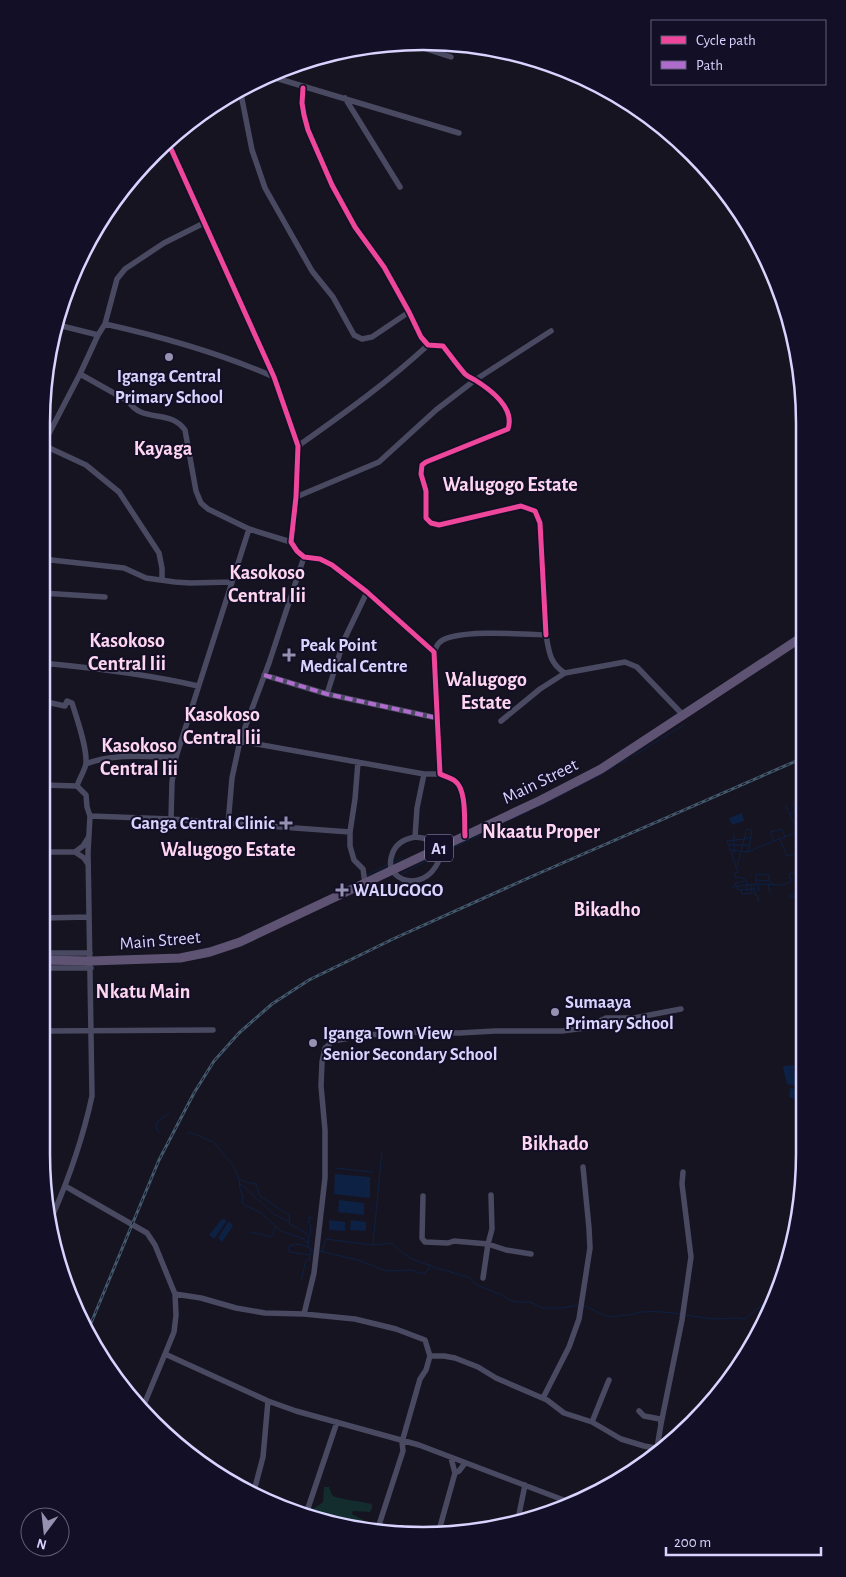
<svg xmlns="http://www.w3.org/2000/svg" width="846" height="1577" font-family="'Alegreya Sans',sans-serif">
  <style>
    .green { fill: #132c2d }
    .water { fill: #0d2144 }
    .lines { fill: none; stroke-linecap: round; stroke-linejoin: round }
    .stream { stroke: #0d2144; stroke-width: 1 }
    .street { stroke: #4a4962; stroke-width: 5.5 }
    .primary { stroke: #5e5373; stroke-width: 9 }
    .rail-casing { stroke: #43596b; stroke-width: 3 }
    .rail { stroke: #130f26; stroke-width: 1; stroke-dasharray: 4; stroke-linecap: butt }
    .quiet { stroke: #b06ccc; stroke-width: 4; stroke-dasharray: 8 4; stroke-linecap: butt }
    .cycleway-casing { stroke: #130f26; stroke-width: 8 }
    .cycleway { stroke: #ed469a; stroke-width: 5 }
    .poi-dot { fill: #9591b1; stroke: #130f26; stroke-width: 2 }
    .labels { text-anchor: middle; stroke-width: 4; stroke-linejoin: round; paint-order: stroke }
    .shield { fill: #130f26; stroke: #9e99be; stroke-width: 1 }
    .shield-label { font-size: 16px; font-weight: bold; fill: #d9d4ff }
    .poi-label { font-size: 18px; font-weight: bold; fill: #d9d4ff; stroke: #130f26; text-anchor: start }
    .street-label { font-size: 18px; fill: #d9d4ff; stroke: #130f26 }
    .quarter-label { font-size: 20px; font-weight: bold; fill: #ffd6f0; stroke: #130f26 }
    .rim { fill: none; stroke: #d9d4ff; stroke-width: 2.5 }
  </style>
  <rect width="100%" height="100%" fill="#161421"/>
  <path class="green" d="M803,812V860C797,842 790,829 803,812Z
    M324,1487H329C330,1490 331,1492 332,1495C336,1499 364,1502 372,1504V1508L370,1512L353,1511L352,1514L369,1523L368,1527L324,1523L309,1516L312,1510L323,1502Z"/>
  <path class="water" d="M742,813L744,821L732,825L729,818Z
    M795,1045H804V1059H798Z
    M794,1065L796,1085L795,1086L787,1084L783,1068L784,1066Z
    M790,1088L801,1090L800,1101L789,1097Z
    M335,1174L370,1177V1198L334,1194Z
    M339,1200L364,1203V1215L338,1212Z
    M222,1219L227,1220L214,1239L209,1235Z
    M329,1220L345,1222V1231L329,1230Z
    M351,1220L366,1222V1231L350,1230Z
    M228,1222H230L233,1226L222,1242L218,1238Z"/>
  <g class="lines">
    <path class="stream" d="M633,756L684,725
      M620,763L628,759
      M607,771L615,766
      M576,787L602,774
      M803,799V800
      M549,801L571,790
      M793,802L795,811
      M786,806L794,823
      M534,808L544,804
      M790,814L803,809
      M507,821L529,811
      M746,829L752,830L751,836
      M734,835V853
      M785,837L782,829L770,832L774,841L798,832L794,824L802,823L797,811
      M472,839L503,823
      M780,839L787,856L803,851L796,833
      M729,845H750
      M731,850L748,852L774,841
      M442,853L469,840
      M393,863L403,858
      M737,866L746,832
      M402,874L435,856
      M367,875L387,865
      M757,880L769,881
      M744,881L735,883L738,890L755,889
      M756,883V874L769,875V881L773,884
      M754,884L755,895L758,896L757,900L760,901
      M758,885L759,891
      M768,885L770,893
      M732,887L756,884L783,885L791,881L789,874L803,872
      M741,890L742,894L752,893L751,885
      M747,893V882L743,878L735,877V873L738,872L727,841L745,839L751,837L748,852
      M790,897L789,895L798,893L803,894
      M791,897H803
      M159,1132L156,1128L157,1122L169,1113
      M187,1135L190,1132L213,1142L233,1165L239,1179L240,1189L243,1196L242,1202L246,1206L260,1212L281,1231L304,1239L308,1244L309,1248L313,1250
      M336,1168L373,1172
      M239,1179L245,1182L256,1184L260,1196L289,1215L290,1224L306,1233L309,1237L308,1244
      M240,1184C254,1193 273,1219 289,1221
      M251,1232L271,1237L276,1227
      M310,1236L311,1225L309,1224V1217L313,1218
      M373,1244L382,1151
      M308,1247L299,1244L289,1246L288,1249L290,1252L309,1255
      M319,1251L358,1260L386,1271L413,1270L419,1273H425L428,1270L430,1265L436,1268L468,1277L477,1285L502,1295L509,1300L517,1302H530L543,1308H563L578,1305
      M322,1251L326,1239L373,1245L392,1243C402,1254 414,1262 430,1265
      M301,1281L306,1260H309L311,1250
      M584,1306C599,1311 606,1321 622,1315C628,1316 635,1313 642,1312C655,1311 668,1312 681,1314
      M684,1315L713,1319L738,1318L745,1319L769,1299L776,1295"/>
    <path class="street" d="M408,43L451,57
      M269,76L459,133
      M303,88L302,103L304,115L308,130L332,185L355,227L384,267L409,312L421,337L428,345L443,346C450,355 457,365 465,374C468,377 471,378 475,380C491,390 515,408 508,429L426,462L422,465L421,474L426,491V518L431,523L439,525L521,506L535,511L540,523L546,635
      M240,89L252,150L265,188L312,271L333,297L354,335L362,339L372,337L409,312
      M345,98L400,187
      M167,140L274,377L298,446L296,497L291,542L297,551L304,557L320,559L332,565L367,592L434,652L440,774C444,776 451,778 455,781C467,790 464,821 465,836
      M54,324L98,335
      M105,324C163,337 220,353 274,377
      M80,374L128,401C143,424 169,408 185,430L196,491L201,503L208,509L249,529L291,542
      M43,445L86,465L119,492L159,553L162,568V579
      M298,446C343,414 387,383 428,345
      M42,447L80,374L98,335L105,324L117,279L125,269L164,243L204,223
      M296,497L379,462L436,410L475,380L551,331
      M42,559L124,568L146,578L175,582L190,583L232,582
      M42,593L105,597
      M434,652C436,648 437,644 440,642C456,629 524,634 546,635C549,652 550,664 565,673L625,662L637,667L683,715
      M42,663C95,668 147,674 198,686
      M264,675L327,694L437,718
      M327,694L344,640L367,592
      M42,701L65,706L67,701L72,703C77,719 87,747 86,763C86,768 79,779 77,786
      M501,721L540,689L565,673
      M240,741L424,774H440
      M358,762L355,799L350,832V846L354,860L363,869L365,883
      M86,764C113,753 147,757 176,757
      M42,785L77,786
      M90,816L171,819L350,832
      M171,819L172,782L176,757L249,529
      M228,824L232,778L240,741L269,663L304,557
      M415,837C467,841 424,901 395,874C386,866 392,849 400,843C405,839 410,838 415,837Z
      M415,837L417,808L424,774
      M42,852H75L83,846L88,838
      M75,852L84,858L88,864
      M42,918L89,917
      M41,953H90
      M41,968H91
      M41,1031L213,1030
      M65,1186L147,1233L155,1245L175,1294L176,1315L174,1332L165,1354L143,1407
      M423,1196L422,1238L425,1242L448,1243L454,1241L488,1244L506,1250L531,1254
      M52,1217C69,1178 83,1138 92,1096L88,852L90,816L87,807L86,795L77,786
      M483,1278L488,1244L492,1229L491,1195
      M175,1294L201,1298L236,1308L265,1313L304,1314L355,1319L396,1329L425,1340L430,1356L426,1370L420,1379L402,1442L403,1451L378,1528
      M304,1314L314,1273L325,1178V1130L321,1086L322,1062L325,1048L333,1041L366,1035L422,1032L459,1033L495,1031H562L585,1028L606,1018H634L681,1009
      M165,1354L268,1401L296,1411L419,1445L574,1504
      M430,1356H444L455,1358L478,1367L496,1378L547,1400L564,1413L592,1422
      M609,1380L592,1422L621,1439L644,1446L662,1449
      M543,1398L569,1347L579,1319L590,1248L589,1228L583,1167
      M639,1411L644,1416L660,1419L661,1424L656,1454
      M661,1424L682,1320L691,1257L682,1184L683,1172
      M455,1473L459,1471L465,1463
      M254,1491L263,1457L268,1401
      M306,1514L337,1422
      M518,1519L525,1485
      M438,1534L455,1473L451,1458"/>
    <path class="primary" d="M41,960L91,961L180,958L210,952L240,942L541,800L601,769L802,637"/>
    <defs>
      <path id="rail" d="M89,1328L159,1160L194,1093L214,1061L239,1033L272,1004L309,980L393,939L535,875L803,758"/>
    </defs>
    <use href="#rail" class="rail-casing"/>
    <use href="#rail" class="rail"/>
    <path class="quiet" d="M264,675L327,694L437,718"/>
    <defs>
      <path id="cycleway" d="M303,88L302,103L304,115L308,130L332,185L355,227L384,267L409,312L421,337L428,345L443,346C450,355 457,365 465,374C468,377 471,378 475,380C491,390 515,408 508,429L426,462L422,465L421,474L426,491V518L431,523L439,525L521,506L535,511L540,523L546,635
        M167,140L274,377L298,446L296,497L291,542L297,551L304,557L320,559L332,565L367,592L434,652L440,774C444,776 451,778 455,781C467,790 464,821 465,836"/>
    </defs>
    <use href="#cycleway" class="cycleway-casing"/>
    <use href="#cycleway" class="cycleway"/>
  </g>
  <g class="poi-dot">
    <circle cx="169" cy="357" r="5"/>
    <path d="M286.5 647.5h5v5h5v5h-5v5h-5v-5h-5v-5h5z"/>
    <path d="M283.5 815.5h5v5h5v5h-5v5h-5v-5h-5v-5h5z"/>
    <path d="M339.5 882.5h5v5h5v5h-5v5h-5v-5h-5v-5h5z"/>
    <circle cx="555" cy="1012" r="5"/>
    <circle cx="313" cy="1043" r="5"/>
  </g>
  <g class="labels">
    <rect class="shield" x="425" y="834.5" width="28" height="27" rx="4"/>
    <g class="shield-label">
      <text x="439" y="854">A1</text>
    </g>
    <g class="poi-label">
      <text x="169" y="382" text-anchor="middle">Iganga Central<tspan x="169" dy="21">Primary School</tspan></text>
      <text x="300" y="651">Peak Point<tspan x="300" dy="21">Medical Centre</tspan></text>
      <text x="275" y="829" text-anchor="end">Ganga Central Clinic</text>
      <text x="353" y="896">WALUGOGO</text>
      <text x="565" y="1008">Sumaaya<tspan x="565" dy="21">Primary School</tspan></text>
      <text x="323" y="1039">Iganga Town View<tspan x="323" dy="21">Senior Secondary School</tspan></text>
    </g>
    <g class="street-label">
      <text transform="translate(540 781) rotate(-26)" y="6">Main Street</text>
      <text transform="translate(160 940) rotate(-5)" y="6">Main Street</text>
    </g>
    <g class="quarter-label">
      <text x="163" y="455">Kayaga</text>
      <text x="510" y="491">Walugogo Estate</text>
      <text x="267" y="579">Kasokoso<tspan x="267" dy="23">Central Iii</tspan></text>
      <text x="127" y="647">Kasokoso<tspan x="127" dy="23">Central Iii</tspan></text>
      <text x="486" y="686">Walugogo<tspan x="486" dy="23">Estate</tspan></text>
      <text x="222" y="721">Kasokoso<tspan x="222" dy="23">Central Iii</tspan></text>
      <text x="139" y="752">Kasokoso<tspan x="139" dy="23">Central Iii</tspan></text>
      <text x="541" y="838">Nkaatu Proper</text>
      <text x="228" y="856">Walugogo Estate</text>
      <text x="607" y="916">Bikadho</text>
      <text x="143" y="998">Nkatu Main</text>
      <text x="555" y="1150">Bikhado</text>
    </g>
  </g>
  <path d="M0 0H846V1577H0ZM423 50H423A373 373 0 0 1 796 423V1154A373 373 0 0 1 423 1527H423A373 373 0 0 1 50 1154V423A373 373 0 0 1 423 50Z" fill="#130f26" fill-rule="evenodd"/>
  <path class="rim" d="M423 50H423A373 373 0 0 1 796 423V1154A373 373 0 0 1 423 1527H423A373 373 0 0 1 50 1154V423A373 373 0 0 1 423 50Z"/>
  <rect x="651" y="20" width="175" height="65" fill="#130f26" stroke="#625e7d"/>
  <rect x="661" y="36" width="25" height="8" fill="#ed469a" stroke="#625e7d"/>
  <text x="696" y="45" font-size="15" fill="#d9d4ff">Cycle path</text>
  <rect x="661" y="61" width="25" height="8" fill="#b06ccc" stroke="#625e7d"/>
  <text x="696" y="70" font-size="15" fill="#d9d4ff">Path</text>
  <g transform="translate(45 1532) rotate(195)"><circle r="24" fill="#130f26" stroke="#625e7d"/>
  <path d="M0-4L9 19L0 12L-9 19Z" fill="#9591b1"/>
  <text y="-8" font-size="14" font-weight="bold" text-anchor="middle" fill="#d9d4ff">N</text>
  </g>
  <path d="M666 1547v8h155v-8" fill="none" stroke="#d9d4ff" stroke-width="2.5"/>
  <text x="674" y="1547" font-size="15" fill="#d9d4ff" stroke="#130f26" stroke-width="4" paint-order="stroke">200 m</text>
</svg>
